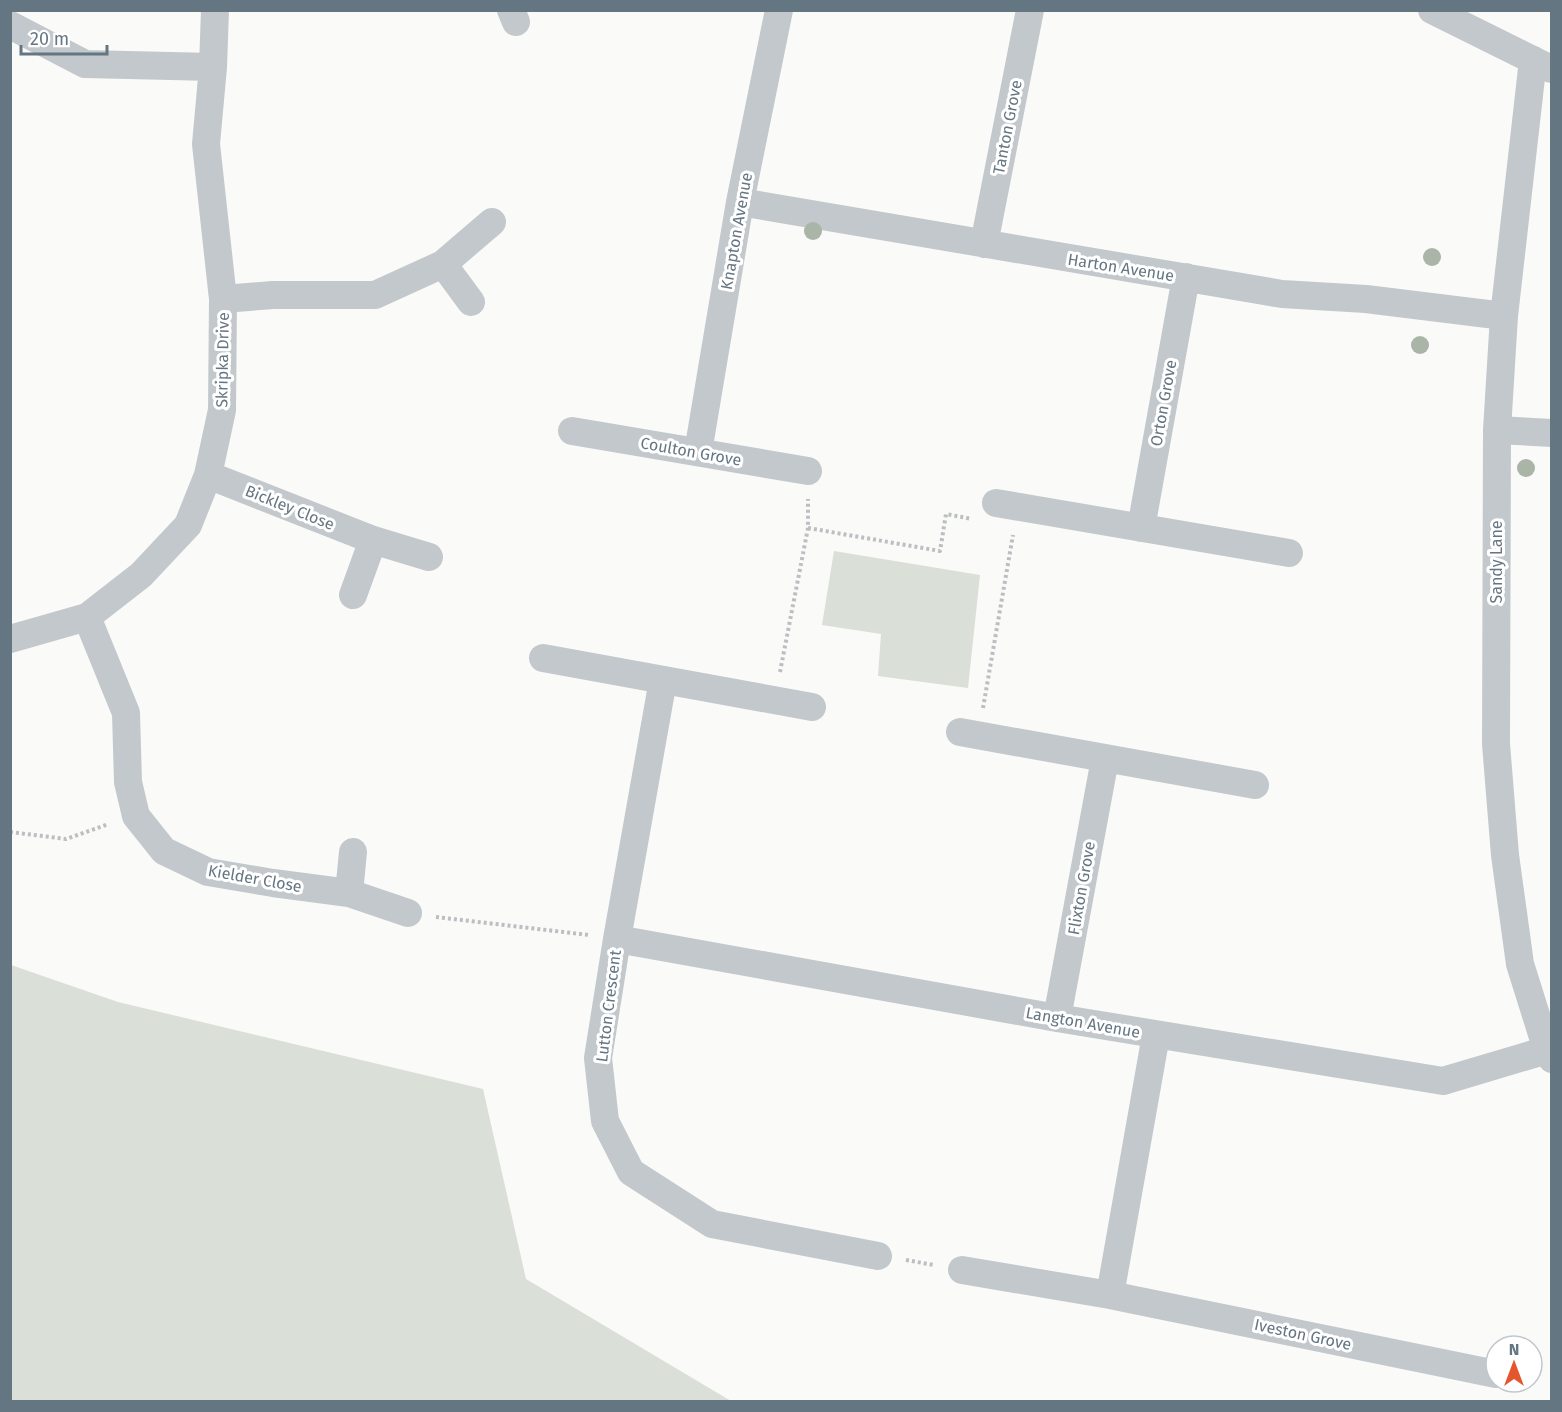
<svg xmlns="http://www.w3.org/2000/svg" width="1562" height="1412" font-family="'Fira Sans',sans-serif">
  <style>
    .green { fill: #dadfd7 }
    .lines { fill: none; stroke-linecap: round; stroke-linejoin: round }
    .path { stroke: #bbbfc2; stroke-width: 4; stroke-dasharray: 3 3; stroke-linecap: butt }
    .street { stroke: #c3c8cc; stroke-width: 28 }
    .tree { fill: #aab4a7 }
    .labels { text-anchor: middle; stroke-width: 6; stroke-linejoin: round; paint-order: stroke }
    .street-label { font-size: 16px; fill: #657683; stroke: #fff }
  </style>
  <rect width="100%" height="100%" fill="#fafaf8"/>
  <path class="green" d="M834,551L980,575L968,688L878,676L881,634L822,625Z
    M11,965L118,1002L483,1089L526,1279L731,1401H11Z"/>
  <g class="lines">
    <path class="path" d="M808,528L940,551L946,514L972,519
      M780,672L808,528V499
      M983,708L1013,535
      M10,832L66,839L109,824
      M436,917L589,935
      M906,1260L934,1265"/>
    <path class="street" d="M511,10L516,22
      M1432,10L1551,69
      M10,25L85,64L213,67
      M1533,60L1504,316L1497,430L1496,744L1505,855L1520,964L1547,1050L1552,1059
      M740,202L1282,294L1366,299L1504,316
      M984,244L1030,10
      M443,264L471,302
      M223,299L273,295H375L443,264L492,222
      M1497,430L1552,433
      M572,431L808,471
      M698,452L740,202L779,10
      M208,475L373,540L429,557
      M996,503L1289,553
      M1141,528L1186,277
      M353,595L373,540
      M87,617L126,713L128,782L136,816L164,851L208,872L273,883L349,893L408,913
      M10,639L87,617L141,575L188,525L208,475L222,410L223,299L206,144L213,67L215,10
      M543,658L812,707
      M663,680L617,939L598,1058L605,1121L631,1172L712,1224L878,1256
      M960,732L1255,785
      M349,893L353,852
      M617,939L1057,1018L1443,1081L1547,1050
      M1057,1018L1105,759
      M962,1270L1110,1295L1496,1374
      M1110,1295L1156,1035"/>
  </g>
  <g class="tree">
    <circle cx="813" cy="231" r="9"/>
    <circle cx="1432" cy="257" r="9"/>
    <circle cx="1420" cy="345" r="9"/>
    <circle cx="1526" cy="468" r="9"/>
  </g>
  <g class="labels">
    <g class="street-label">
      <text transform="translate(1007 127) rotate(-79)" y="6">Tanton Grove</text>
      <text transform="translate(736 231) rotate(-80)" y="6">Knapton Avenue</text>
      <text transform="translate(1121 267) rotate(9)" y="6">Harton Avenue</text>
      <text transform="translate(222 360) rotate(-89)" y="6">Skripka Drive</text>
      <text transform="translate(1163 403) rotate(-80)" y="6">Orton Grove</text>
      <text transform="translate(691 451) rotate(10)" y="6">Coulton Grove</text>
      <text transform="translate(290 507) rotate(22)" y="6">Bickley Close</text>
      <text transform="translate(1496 562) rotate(-90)" y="6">Sandy Lane</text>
      <text transform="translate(255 878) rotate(10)" y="6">Kielder Close</text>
      <text transform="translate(1081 888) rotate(-80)" y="6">Flixton Grove</text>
      <text transform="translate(608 1006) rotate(-83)" y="6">Lutton Crescent</text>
      <text transform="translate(1083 1022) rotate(10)" y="6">Langton Avenue</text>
      <text transform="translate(1303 1334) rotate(12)" y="6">Iveston Grove</text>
    </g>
  </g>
  <rect width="1562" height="1412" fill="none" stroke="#657683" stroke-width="24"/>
  <g transform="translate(1514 1364)"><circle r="28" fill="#ffffff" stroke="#c1c8cd" stroke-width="1.5"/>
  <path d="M0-4.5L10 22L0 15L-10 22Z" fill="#e4572e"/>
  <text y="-9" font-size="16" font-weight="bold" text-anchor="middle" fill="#657683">N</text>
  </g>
  <path d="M21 45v9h86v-9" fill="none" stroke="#657683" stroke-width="3"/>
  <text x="30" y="45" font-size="18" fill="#657683" stroke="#ffffff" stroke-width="4.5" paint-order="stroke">20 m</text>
</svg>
